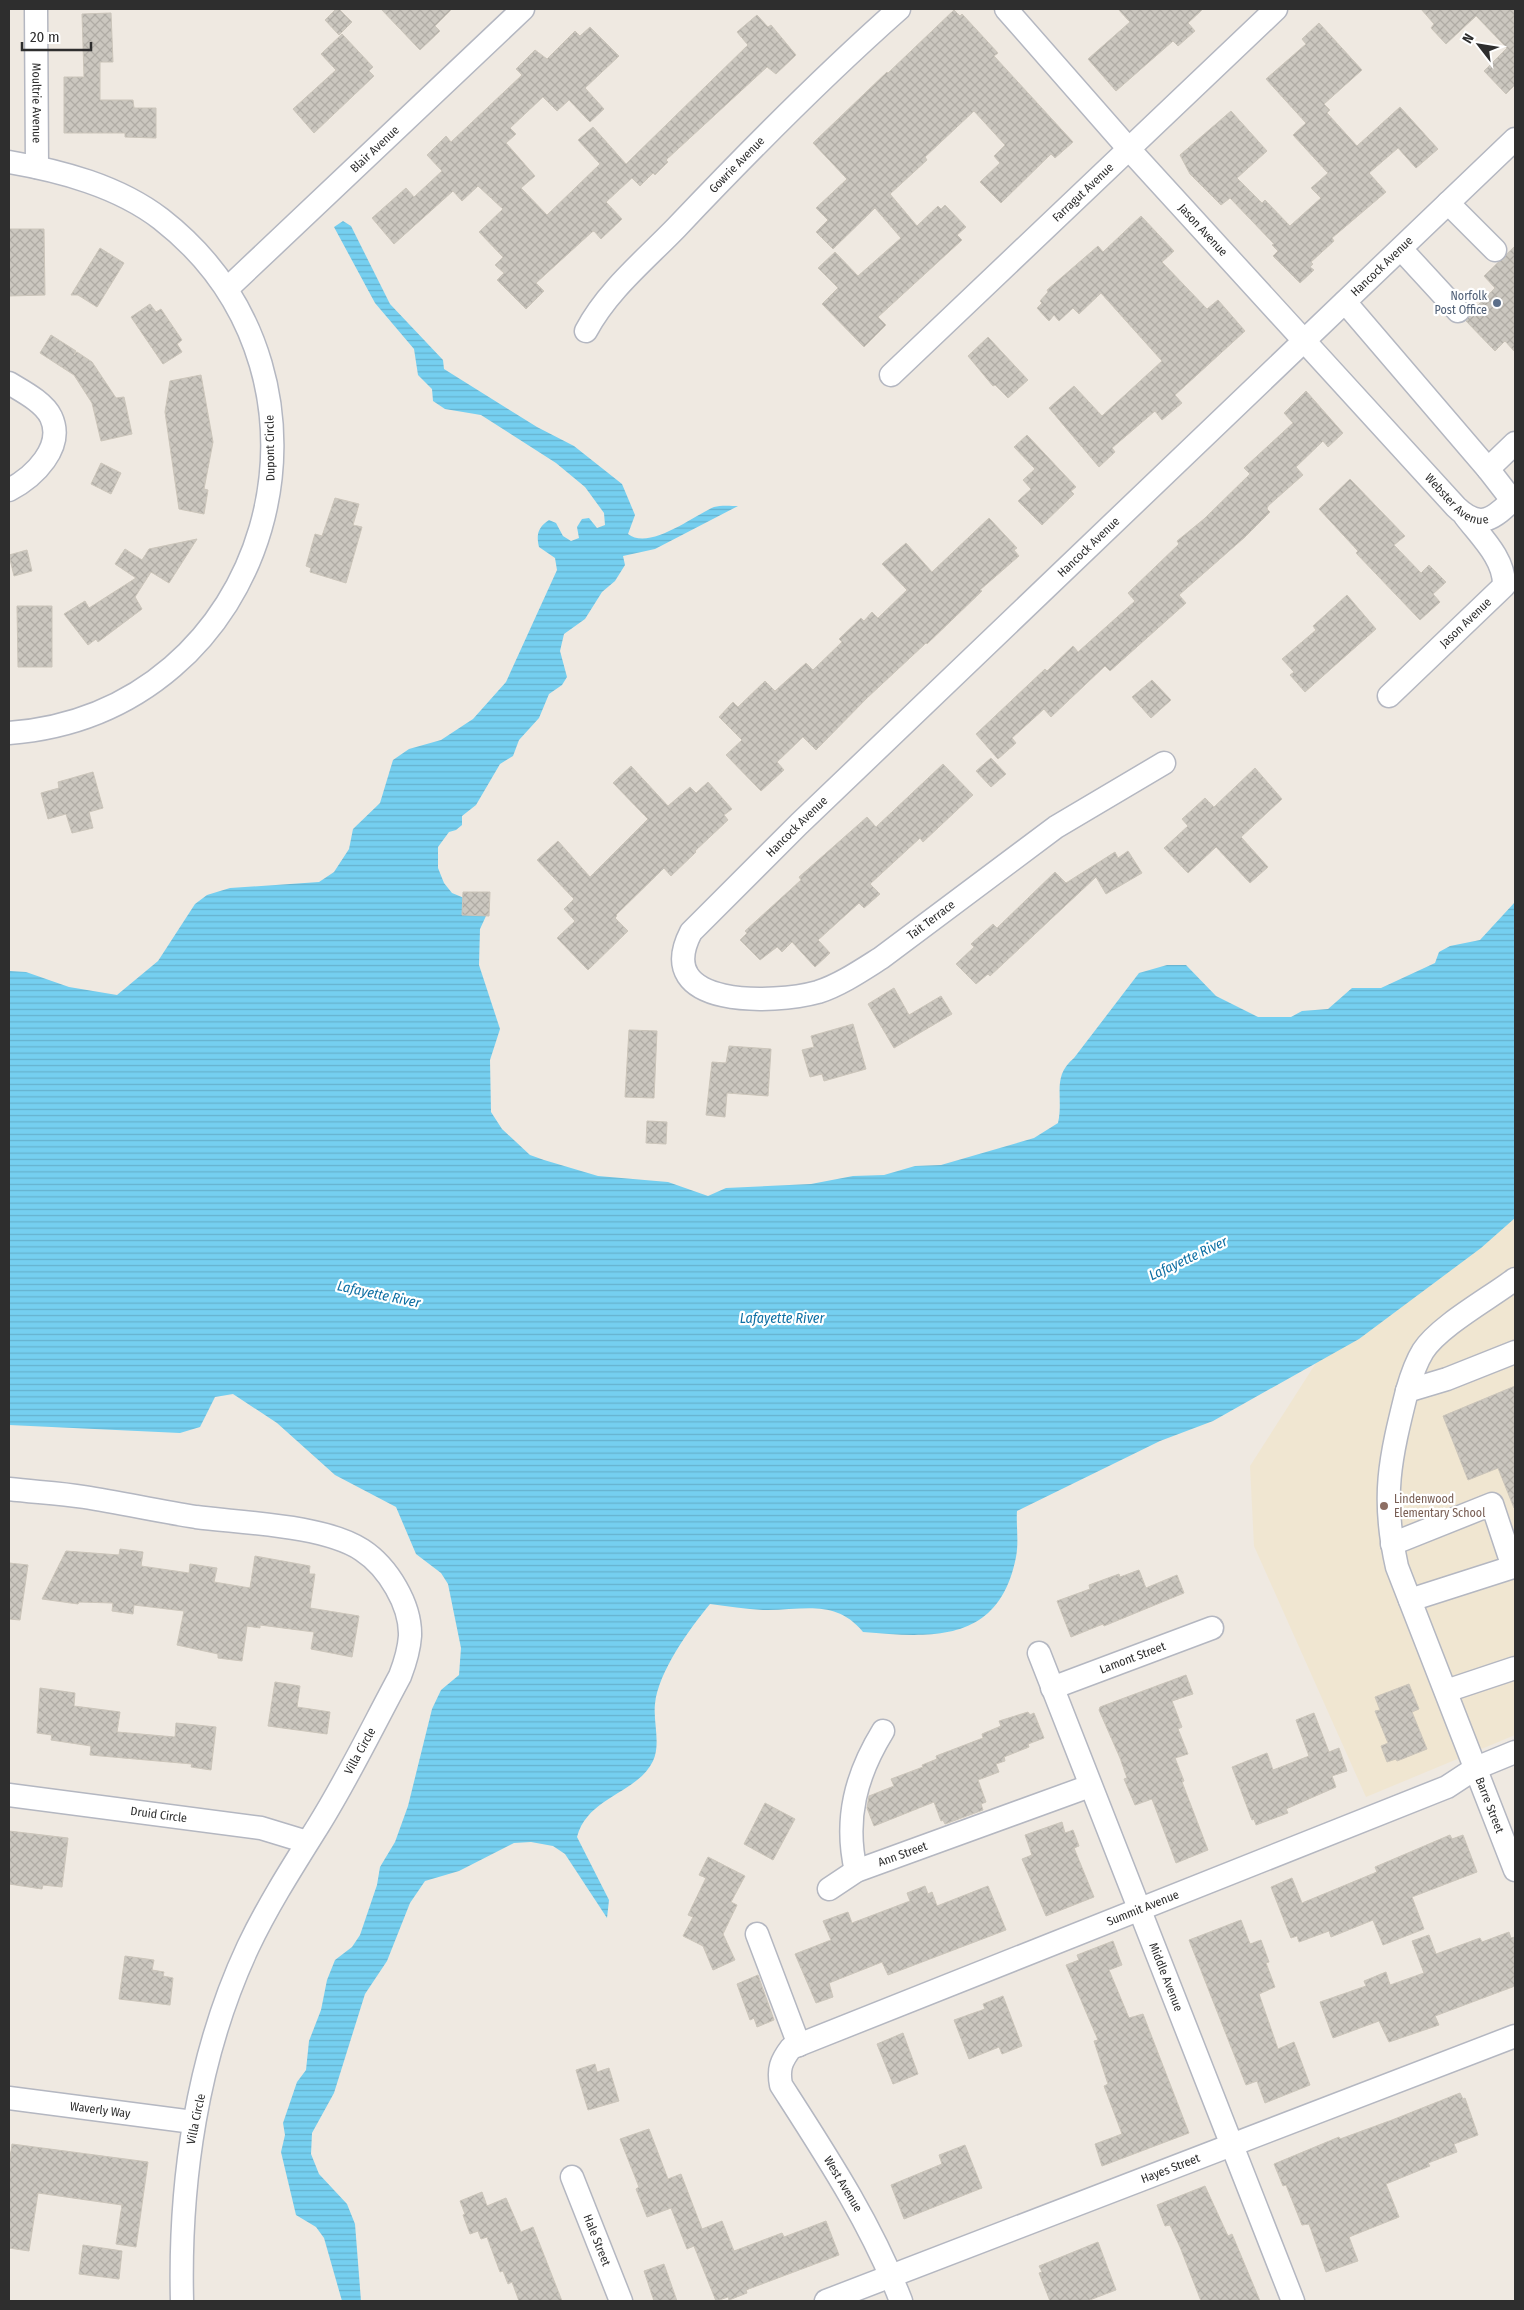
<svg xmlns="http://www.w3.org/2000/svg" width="1524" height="2310" font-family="'Fira Sans Condensed',sans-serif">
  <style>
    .education { fill: #f0e6d1 }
    .water { fill: url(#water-rules) }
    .building { fill: url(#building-cross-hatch); stroke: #cbc5ba }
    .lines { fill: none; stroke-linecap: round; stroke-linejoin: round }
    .minor-casing { stroke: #b4b7c1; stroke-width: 25 }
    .minor { stroke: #fff; stroke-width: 22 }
    .service-dot { fill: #5c6f8a; stroke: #fff; stroke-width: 2 }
    .education-dot { fill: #8d6e63; stroke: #fff; stroke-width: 2 }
    .labels { text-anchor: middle; stroke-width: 4.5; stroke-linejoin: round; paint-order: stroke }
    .street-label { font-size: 12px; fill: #2e2e2e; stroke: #fff }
    .service-label { font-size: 12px; fill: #4e5e75; stroke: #fff; text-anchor: end }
    .education-label { font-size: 12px; fill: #785e54; stroke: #fff; text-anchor: start }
    .water-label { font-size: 14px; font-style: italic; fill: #0d6fa3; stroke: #fff }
  </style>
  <defs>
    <pattern id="water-rules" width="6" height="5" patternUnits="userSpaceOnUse" patternTransform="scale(1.25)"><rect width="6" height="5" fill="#75cff0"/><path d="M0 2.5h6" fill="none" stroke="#66b2ce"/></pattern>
    <pattern id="building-cross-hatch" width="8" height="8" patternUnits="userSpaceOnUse" patternTransform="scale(1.25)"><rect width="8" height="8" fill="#cbc7bf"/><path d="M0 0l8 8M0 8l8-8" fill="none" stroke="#afaba4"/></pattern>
  </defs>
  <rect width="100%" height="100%" fill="#efe9e1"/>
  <path class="education" d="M1515,1217V1735L1366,1797L1254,1546L1250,1466L1332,1338Z"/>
  <path class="water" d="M343,221L351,226L390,304L443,360L444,369L537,427L574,446L622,484L635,515L628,534C649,551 693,516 714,507C721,505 731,506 738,506L655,549L623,556L625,565L615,581L602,592L585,619L564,634L560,651L567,677L562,685L549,694L539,718L519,740L513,756L500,764L476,805L462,816V825L456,830L449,832L438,847V868L444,883L452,893L469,900L486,916L480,929L479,965L500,1029L490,1060L491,1112L502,1129L530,1155L544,1160L598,1176L668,1182L708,1196L726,1188L811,1184L853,1176L884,1175L915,1166L941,1165L1034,1138L1058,1123C1064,1097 1051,1077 1074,1058L1139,973L1167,965H1186L1216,996L1258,1017H1291L1302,1011L1328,1009L1352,988H1381L1435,963L1439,952L1450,946L1480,940L1515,902V1218L1481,1248L1359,1339L1213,1421L1160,1441L1017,1511C1016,1525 1019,1542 1016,1557C999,1643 934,1638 863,1632C835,1598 802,1611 763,1610C746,1609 727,1606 710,1604C690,1628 658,1672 655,1704C653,1722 661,1744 653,1761C637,1794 588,1796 577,1837L609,1900L607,1918L565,1854L553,1846L531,1842L514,1843L459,1871L425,1881L410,1903L387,1961L365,1994L334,2093L312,2133L311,2154L319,2174L347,2204L355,2224L361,2301H342L324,2238L316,2227L296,2215L281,2152L285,2135L283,2123L297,2082L306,2070L309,2041L321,2010L327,1980L335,1960L352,1947L360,1935L377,1885L380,1867L395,1842L408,1806L432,1709L441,1690L459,1675L461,1648L448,1584L441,1573L416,1554L396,1507L335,1475L277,1423L233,1394L215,1397L200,1427L180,1433L9,1425V971L26,972L69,987L117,995L158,961L195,904L207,895L230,888L319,882L334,872L349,849L353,829L380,803L393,760L409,749L441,740L473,719L506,682L557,570L555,558L539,547C536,535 538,527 549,520L556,523L563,536L571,541L579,538L577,527L582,519L589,518L597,528L605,525L604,513L585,487L556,463L481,415L445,409L433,401L432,389L418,375L414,349L375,303L334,227Z"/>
  <path class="building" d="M336,9H339L352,22L339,35L325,20Z
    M381,9H452L435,26L440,31L420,50Z
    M1118,9H1203L1188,23L1195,31L1178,46L1173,41L1116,91L1088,59L1130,22Z
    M1421,9H1515V85L1506,94L1484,71L1507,48L1476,16L1446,44L1431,28L1434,24Z
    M954,10L960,16L962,14L998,53L994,56L1073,142L1055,158L1051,154L1001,203L980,182L1000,163L994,156L1005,145L974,111L925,157L927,160L890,194L917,226L938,206L941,209L945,205L966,227L957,235L962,240L878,317L886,325L864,347L822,304L838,288L818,268L835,252L858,276L901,238L875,208L833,249L816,232L828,220L816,208L847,179L813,143L887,72L888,73Z
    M111,13L113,62H100V100H133L134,108H156V138L125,137V133H64V77H84L82,14Z
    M757,15L768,27L771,25L796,55L776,74L767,67L666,160L668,162L655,175L653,173L640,186L632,178L606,202L622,219L601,239L594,231L592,232L536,283L544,291L526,309L497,280L504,273L495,265L503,257L479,232L503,209L478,186L462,201L453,191L394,244L372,218L406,188L414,197L442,171L427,155L446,136L451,142L522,75L516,69L535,50L547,59L575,31L580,36L590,27L619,56L585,88L604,109L590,122L569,100L557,111L543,97L510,128L516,134L506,143L535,176L521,188L547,215L600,164L578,140L593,127L626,164L748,45L737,32Z
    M1319,23L1362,70L1324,104L1330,110L1327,113L1357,146L1400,107L1438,149L1416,168L1398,148L1369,173L1386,192L1332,238L1334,241L1311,262L1313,264L1310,267L1314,270L1300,283L1273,256L1278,251L1272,245L1274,244L1230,198L1221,205L1190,174L1180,155L1231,111L1267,151L1237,178L1262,203L1265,200L1290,226L1321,198L1311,188L1328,173L1293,135L1306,123L1266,79L1306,44L1302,39Z
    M342,34L373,67L369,71L374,76L314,133L293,109L336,70L321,54Z
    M1141,216L1174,251L1162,262L1207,309L1218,300L1245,331L1175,395L1182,403L1162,420L1155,411L1112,448L1115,452L1099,467L1049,408L1074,386L1102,416L1162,361L1101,293L1079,314L1073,308L1059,321L1054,315L1049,321L1037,308L1042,303L1040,301L1048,292L1047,290L1098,246L1103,252Z
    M9,229H44L45,295L9,296Z
    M1515,246V352L1505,341L1495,351L1466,321L1471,312L1495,288L1484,276Z
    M100,248L124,263L97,307L78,295H71Z
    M150,304L156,312L161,309L182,340L177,344L182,352L163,364L131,317Z
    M51,335L76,351L74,355L77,352L92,362L116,398L124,397L132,434L101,441L92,403L74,375L40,353Z
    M988,337L1028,380L1008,398L995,385L993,386L968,356Z
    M201,375L213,442L204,489L208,490L204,514L179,509L165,412L170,381Z
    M1306,391L1343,433L1328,447L1323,441L1296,467L1303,475L1268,506L1267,509L1270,512L1245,537L1179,595L1186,603L1110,671L1105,666L1051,717L1044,709L1012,738L1016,743L998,759L976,734L1045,669L1047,671L1073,646L1078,652L1135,601L1128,593L1179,544L1177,541L1204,519L1250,474L1244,468L1293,423L1284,413Z
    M1027,435L1076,487L1071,491L1074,494L1042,525L1018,501L1031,489L1023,480L1035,469L1014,447Z
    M101,463L121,473L111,494L91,484Z
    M1350,479L1405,536L1394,545L1421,573L1429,565L1446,582L1433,594L1440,602L1420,620L1356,553L1358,551L1319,509Z
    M335,498L359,504L353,525L362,527L346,583L310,572L311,568L306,566L315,534L322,536Z
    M989,518L1017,548L1014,550L1019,556L980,590L982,591L927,644L926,643L867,698L816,750L803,737L777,762L784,770L761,791L726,755L742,740L719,717L733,702L738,707L765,681L775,691L806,663L813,670L842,642L839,639L861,618L864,621L872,612L878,618L907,590L882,564L906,543L932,572Z
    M197,539L169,583L151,572L135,597L142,609L98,642L96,639L88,645L64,614L85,601L89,608L136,578L115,564L125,549L142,560L149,549Z
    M27,550L32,571L14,576L9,555Z
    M1347,595L1376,629L1305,692L1290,675L1294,672L1282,659L1316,630L1313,626Z
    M17,606H52V667H18Z
    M1152,680L1171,700L1151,718L1132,697Z
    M991,758L1006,774L991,787L976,771Z
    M943,764L973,795L923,842L920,838L870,884L880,894L864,908L859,903L818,940L830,953L815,967L792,942L782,952L777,947L760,960L740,940L747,933L745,931L801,880L799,877L867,817L876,827Z
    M631,766L668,806L690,787L696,793L708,782L732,809L724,815L728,820L695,851L696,852L671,876L664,868L616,915L617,916L615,918L628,931L588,970L557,938L575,921L564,909L574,899L537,860L558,841L590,877L648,819L613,783Z
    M1255,768L1282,799L1241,837L1268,867L1250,883L1216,847L1188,873L1164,848L1188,826L1182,819L1205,798L1214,807Z
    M93,772L103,808L89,812L93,828L72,833L66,814L48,819L41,793L59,788L58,782Z
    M1128,851L1142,873L1106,894L1096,877L990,976L988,974L976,984L956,964L974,947L971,944L993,924L997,928L1055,872L1066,883L1115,852L1118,858Z
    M463,892H490L489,916L462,915Z
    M894,988L909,1015L941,996L952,1014L894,1048L868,1004Z
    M853,1024L866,1069L824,1081L822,1074L810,1077L802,1050L814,1047L811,1036Z
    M629,1030L657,1031L654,1098L625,1097Z
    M729,1046L771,1049L768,1096L727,1093L725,1117L706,1115L712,1062L726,1063Z
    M647,1121L667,1122L666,1144L646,1143Z
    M1515,1386V1508H1514L1498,1468L1468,1480L1443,1416Z
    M120,1549L143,1552L141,1566L189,1573L190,1564L217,1568L214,1582L250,1588L255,1556L310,1566L309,1574H315L310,1608L359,1616L352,1657L311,1649L314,1632L260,1625V1628L247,1626L242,1661L218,1658V1654L177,1645L184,1611L134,1605L133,1614L112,1611L113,1603L79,1602L78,1604L42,1599L66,1551L119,1555Z
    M9,1563L28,1565L20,1620L9,1619Z
    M1139,1570L1146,1588L1177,1575L1184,1593L1104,1626L1103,1624L1071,1637L1057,1601L1090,1589L1089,1585L1119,1574L1120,1577Z
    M1186,1675L1193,1694L1172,1701L1182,1727L1178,1729L1188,1754L1175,1758L1184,1781L1182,1782L1208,1850L1176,1863L1152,1799L1135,1805L1124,1779L1127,1778L1120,1758L1099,1710L1100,1707Z
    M275,1682L300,1686L297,1707L330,1712L327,1734L268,1726Z
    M1409,1684L1419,1709L1412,1712L1427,1749L1397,1761L1396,1759L1387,1762L1381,1746L1388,1743L1375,1711L1380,1710L1375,1697Z
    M40,1688L75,1693L74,1706L120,1712L117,1732L175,1737L176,1723L216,1727L211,1770L191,1767L192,1764L90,1755L91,1746L51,1740L52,1735L37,1733Z
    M1028,1712L1030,1715L1034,1713L1044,1738L1028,1744L1029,1747L1004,1757L1005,1761L996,1764L999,1772L978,1780L986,1802L981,1804L983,1810L945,1824L943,1820L941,1821L934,1802L874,1826L867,1808L869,1796L894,1786L891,1779L923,1767L922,1765L937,1759L936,1756L983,1738L982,1734L1001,1726L999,1721Z
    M1314,1713L1329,1752L1339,1748L1347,1771L1332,1776L1336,1787L1286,1809L1288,1813L1256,1825L1254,1819L1252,1820L1232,1767L1267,1753L1273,1770L1309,1756L1296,1720Z
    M765,1803L795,1819L773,1860L744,1844Z
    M1062,1822L1065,1833L1073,1830L1079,1846L1074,1848L1094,1897L1046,1916L1022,1859L1032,1855L1025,1835Z
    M9,1831L68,1838L62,1887L43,1885L42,1889L9,1884Z
    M1450,1835L1452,1839L1463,1835L1477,1872L1412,1897L1424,1929L1383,1945L1373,1920L1331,1937L1329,1931L1299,1942L1297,1936L1291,1938L1271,1887L1292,1878L1302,1903L1377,1872L1375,1867Z
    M708,1857L745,1876L731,1902L737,1905L723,1934L735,1960L713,1970L703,1946L683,1936L693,1917L688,1915L706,1878L699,1875Z
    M925,1886L928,1894L932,1892L937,1906L988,1886L1006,1930L888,1975L882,1962L829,1983L833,1997L816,2003L795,1954L831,1940L823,1921L848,1912L852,1923L910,1901L907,1893Z
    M1241,1920L1250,1944L1261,1940L1269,1962L1266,1963L1275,1987L1259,1994L1278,2049L1294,2042L1310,2085L1265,2103L1257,2081L1246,2085L1189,1940Z
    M1509,1932L1511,1938L1515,1937V1986L1435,2016L1439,2025L1389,2042L1379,2021L1333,2038L1320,2002L1366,1986L1364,1981L1386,1972L1390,1985L1424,1973L1412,1941L1429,1935L1436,1954L1480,1938L1482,1942Z
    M1113,1941L1122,1965L1109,1970L1129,2018L1143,2014L1189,2133L1102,2166L1095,2144L1122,2134L1104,2086L1108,2084L1094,2041L1098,2040L1066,1965L1079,1960L1077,1955Z
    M125,1956L154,1960L152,1970L164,1972L163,1976L173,1978L170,2005L119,1999Z
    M758,1975L774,2020L757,2027L754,2018L750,2020L737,1984Z
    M1003,1996L1022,2046L1002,2054L999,2047L969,2059L954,2020L985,2009L983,2004Z
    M903,2033L918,2074L893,2084L877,2044Z
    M595,2064L597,2072L609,2068L619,2101L588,2110L576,2070Z
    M1460,2093L1463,2099L1465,2098L1478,2135L1454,2144L1457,2152L1428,2163L1430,2166L1386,2184L1399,2217L1349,2237L1358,2261L1326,2272L1309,2224L1302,2225L1286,2185L1283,2186L1274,2164L1339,2137L1340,2139L1392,2120Z
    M649,2129L668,2179L681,2174L702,2229L722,2221L734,2251L782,2233L784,2237L826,2221L839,2255L746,2290L747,2293L729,2300L728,2297L716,2301L694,2246L687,2249L671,2208L647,2217L636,2189L639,2187L620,2139Z
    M12,2144L148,2162L136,2247L116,2244L122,2205L38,2193L29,2251L9,2248V2164Z
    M965,2145L982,2188L904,2219L891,2185L942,2164L939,2155Z
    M1205,2186L1228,2236L1232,2234L1260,2301H1201L1180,2247L1170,2225L1165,2226L1157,2205Z
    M482,2192L487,2206L506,2198L521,2232L533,2227L562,2301H519L512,2282L508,2284L503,2271L500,2272L487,2237L481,2239L478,2231L470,2234L463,2215L465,2214L460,2201Z
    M1098,2242L1116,2290L1087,2301H1050L1039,2273L1042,2272L1039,2266Z
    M83,2245L122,2251L119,2279L79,2274Z
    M664,2264L677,2301H654L644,2271Z"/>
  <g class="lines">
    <defs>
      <g id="minor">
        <path id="s1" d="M36,9L37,167"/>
        <path id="s2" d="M1006,9L1128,148L1456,507C1481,531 1494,518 1515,498"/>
        <path d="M9,162C61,171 118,186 161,219C366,379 272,713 9,733"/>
        <path d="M1448,203L1495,250"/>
        <path d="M1401,249L1458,311"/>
        <path id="s3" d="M228,288L523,9"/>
        <path d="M1345,302L1488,469L1515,443"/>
        <path id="s4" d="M586,331C607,291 645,260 676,228C748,152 821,78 899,9"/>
        <path id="s5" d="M891,375L1276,9"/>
        <path d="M9,383C22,391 44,402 51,417C65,447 34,477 9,490"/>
        <path d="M1488,469L1512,500"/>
        <path id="s6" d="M1389,696L1504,586C1505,559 1481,537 1465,516"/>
        <path id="s7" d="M1164,763L1056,827L881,958C862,970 840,985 818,992C775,1004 651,1009 691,932L799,824L1515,139"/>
        <path d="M1515,1279C1490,1298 1439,1326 1423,1351C1415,1364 1411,1377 1407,1391L1447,1379L1515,1352"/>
        <path id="s8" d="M1407,1391C1390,1459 1381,1497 1397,1567L1515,1870"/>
        <path d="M9,1489C34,1492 59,1493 84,1497C121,1503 159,1511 196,1517C242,1523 324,1525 362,1550C388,1567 411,1605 410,1636C409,1651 405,1663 400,1676C373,1726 348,1778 318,1826C293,1866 268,1905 248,1947C197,2056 179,2182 182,2301"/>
        <path d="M1392,1544L1492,1504L1513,1567L1410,1600"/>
        <path id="s9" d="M1039,1653L1293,2301"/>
        <path id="s10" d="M1052,1688L1212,1628"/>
        <path d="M1446,1691L1515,1668"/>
        <path id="s11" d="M9,1795L261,1828L307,1842"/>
        <path d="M856,1871C844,1819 856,1775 883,1731"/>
        <path id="s12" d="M829,1889L856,1871L1090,1786"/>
        <path d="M757,1934L799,2045"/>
        <path id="s13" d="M9,2098L193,2122"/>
        <path id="s14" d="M572,2177L621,2301"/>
        <path id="s15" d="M826,2301L1515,2036"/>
        <path id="s16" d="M901,2301C871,2223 826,2155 781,2085C778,2069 781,2061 791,2048L1447,1787L1476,1768L1515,1752"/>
      </g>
    </defs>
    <use href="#minor" class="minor-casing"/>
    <use href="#minor" class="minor"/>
  </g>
  <circle class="service-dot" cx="1497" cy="303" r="5"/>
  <circle class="education-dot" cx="1384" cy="1506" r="5"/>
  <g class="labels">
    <g class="street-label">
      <text dy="4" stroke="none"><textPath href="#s1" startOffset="94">Moultrie Avenue</textPath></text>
      <text dy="4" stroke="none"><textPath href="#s3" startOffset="202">Blair Avenue</textPath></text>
      <text dy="4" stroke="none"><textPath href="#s4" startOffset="225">Gowrie Avenue</textPath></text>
      <text dy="4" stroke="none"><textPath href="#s5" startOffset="265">Farragut Avenue</textPath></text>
      <text dy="4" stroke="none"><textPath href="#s2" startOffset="296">Jason Avenue</textPath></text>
      <text dy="4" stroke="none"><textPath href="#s7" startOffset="1558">Hancock Avenue</textPath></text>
      <text transform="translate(270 448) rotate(-91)" y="4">Dupont Circle</text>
      <text dy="4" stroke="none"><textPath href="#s2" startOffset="668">Webster Avenue</textPath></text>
      <text dy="4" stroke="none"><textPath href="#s7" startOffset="1152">Hancock Avenue</textPath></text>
      <text dy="4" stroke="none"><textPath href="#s6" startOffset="106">Jason Avenue</textPath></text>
      <text dy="4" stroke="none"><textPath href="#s7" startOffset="748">Hancock Avenue</textPath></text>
      <text transform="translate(931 920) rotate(-37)" y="4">Tait Terrace</text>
      <text dy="4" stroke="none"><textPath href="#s10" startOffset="86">Lamont Street</textPath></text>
      <text transform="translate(360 1751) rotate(-61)" y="4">Villa Circle</text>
      <text dy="4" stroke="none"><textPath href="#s8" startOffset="434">Barre Street</textPath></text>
      <text dy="4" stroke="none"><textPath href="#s11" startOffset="151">Druid Circle</textPath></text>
      <text dy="4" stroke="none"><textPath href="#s12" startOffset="82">Ann Street</textPath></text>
      <text dy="4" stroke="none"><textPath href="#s16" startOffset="666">Summit Avenue</textPath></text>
      <text dy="4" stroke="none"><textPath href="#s9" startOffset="348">Middle Avenue</textPath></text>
      <text dy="4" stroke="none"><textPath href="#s13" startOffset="92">Waverly Way</textPath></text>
      <text transform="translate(196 2119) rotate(-78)" y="4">Villa Circle</text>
      <text dy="4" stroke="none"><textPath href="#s15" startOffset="369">Hayes Street</textPath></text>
      <text transform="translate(843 2184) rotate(59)" y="4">West Avenue</text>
      <text dy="4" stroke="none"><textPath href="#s14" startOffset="68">Hale Street</textPath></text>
    </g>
    <g class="service-label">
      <text x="1487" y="300">Norfolk<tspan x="1487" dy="14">Post Office</tspan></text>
    </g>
    <g class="education-label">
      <text x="1394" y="1503">Lindenwood<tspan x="1394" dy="14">Elementary School</tspan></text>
    </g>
    <g class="water-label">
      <text transform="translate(1188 1258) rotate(-25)" y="5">Lafayette River</text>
      <text transform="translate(379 1294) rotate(12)" y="5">Lafayette River</text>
      <text x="782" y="1323">Lafayette River</text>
    </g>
  </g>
  <rect width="1524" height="2310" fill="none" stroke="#2e2e2e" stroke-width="20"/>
  <g transform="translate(1479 45) rotate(301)" stroke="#ffffff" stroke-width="4" paint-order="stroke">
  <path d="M0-4L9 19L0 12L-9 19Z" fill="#2e2e2e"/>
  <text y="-8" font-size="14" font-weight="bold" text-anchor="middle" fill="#2e2e2e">N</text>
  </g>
  <path d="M22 42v8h69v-8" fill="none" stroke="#2e2e2e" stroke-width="2.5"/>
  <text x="30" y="42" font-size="15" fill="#2e2e2e" stroke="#ffffff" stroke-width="4" paint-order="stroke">20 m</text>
</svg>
